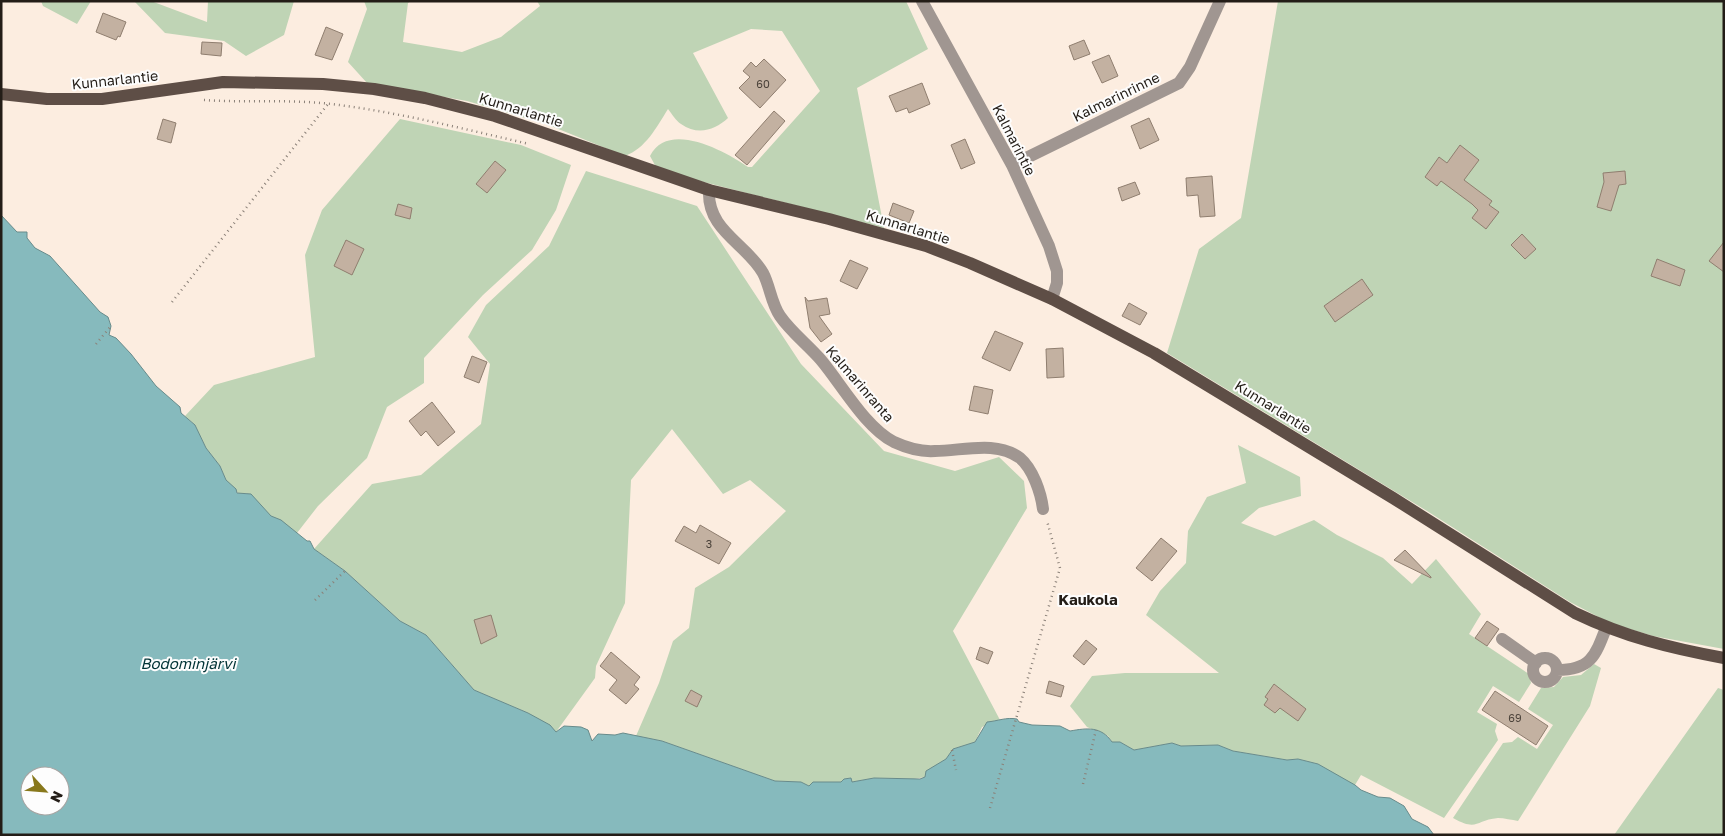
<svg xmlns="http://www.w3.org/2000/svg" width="1725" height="836" font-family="'Golos Text',sans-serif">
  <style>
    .green { fill: #bfd4b5 }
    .water { fill: #86babd; stroke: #688b8b; fill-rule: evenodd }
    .building { fill: #c3b1a1; stroke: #8f7e6f }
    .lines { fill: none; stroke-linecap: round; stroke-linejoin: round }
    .path { stroke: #8b8178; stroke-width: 2.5; stroke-dasharray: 1 4; stroke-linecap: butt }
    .minor { stroke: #a09691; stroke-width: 12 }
    .major { stroke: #5e4e46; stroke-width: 12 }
    .labels { text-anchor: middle; stroke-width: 4; stroke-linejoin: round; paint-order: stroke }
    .number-label { font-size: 11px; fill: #4b423a }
    .street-label { font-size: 14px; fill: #231d17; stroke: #fdfdfd }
    .neighbourhood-label { font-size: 15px; font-weight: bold; fill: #231d17; stroke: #fdfdfd }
    .water-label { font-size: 15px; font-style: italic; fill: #003235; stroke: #fdfdfd }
  </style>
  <rect width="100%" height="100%" fill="#fcede0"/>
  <path class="green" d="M41,1H91L77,24L43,6Z
    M134,1H151L207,22L208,1H294L284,35L246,56L224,41L165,33Z
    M364,1H411L408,3L403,42L462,52L501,37L540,6L537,1H906L928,49L857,88L884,228L692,179L656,167L650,156C668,120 725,151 748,167H752L820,91L782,31L751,29L693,53L728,118C715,130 698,136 681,124C676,121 672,114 668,109C656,128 646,148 625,156L546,124L467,101L367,83L348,62L367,9Z
    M1278,1H1724V649L1653,636L1610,623L1570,602L1427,511L1167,353L1199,249L1241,218Z
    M400,119L521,145L571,165L556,210L532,250L483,295L424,358V383L387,407L367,458L318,506L297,533L271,516L246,493L240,495L226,480L220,466L206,448L195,425L185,416L214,385L315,357L305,255L322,210Z
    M586,171L697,206L801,364L884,451L955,471L999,457L1024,481L1027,508L953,631L1000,720L982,727L975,742L953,749L946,759L928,772L925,777L914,779L874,778L852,782L850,778L844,779L841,782H813L809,786L801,782L775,781L662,741L636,736L659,683L673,641L689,628L695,588L729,567L786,511L750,480L723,494L672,429L631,480L625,603L596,666L595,678L556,732L528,713L474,690L426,635L400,621L345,571L314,549L372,484L421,475L481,424L490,364L468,337L486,305L549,246Z
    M1238,445L1300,477L1301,496L1259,508L1241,523L1275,536L1314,520L1337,535L1383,558L1412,584L1436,559L1481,614L1469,634L1529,674L1531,683L1519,702L1493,686L1477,712L1497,724L1495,731L1498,740L1444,818L1361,775L1355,785H1352L1318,764L1298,759L1287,760L1233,751L1218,745L1181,746L1172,743L1134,750L1120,742H1112L1108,736L1087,727L1070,706L1092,676L1125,673H1219L1146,615L1160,591L1186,563L1188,531L1207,497L1246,483Z
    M1594,664L1601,668L1590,706L1518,821C1512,820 1504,818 1498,818C1475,820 1478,832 1453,818L1503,743L1512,742L1518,737L1537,749L1553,725L1528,709L1541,688L1554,687L1563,677L1581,675Z
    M1718,688L1724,690V835H1614Z"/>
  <path class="water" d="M1,215L17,232H27V238L35,248L50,256L100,312L108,317L111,326L109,335L116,338L131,354L156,386L180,407L181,413L195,425L206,448L220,466L226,480L236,489L237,493L251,494L271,516L281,520L307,541H310L314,549L345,571L400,621L426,635L474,690L528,713L550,725L556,732L564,726L581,727L588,730L592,741L598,734L615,735L623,733L662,741L775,781L801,782L809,786L813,782H841L844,779L851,778L852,782L874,778L920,779L925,777L926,771L946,759L953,749L975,742L987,722C998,721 1006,717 1017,719L1019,722L1032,725L1060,726L1070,731C1087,728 1101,726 1112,742H1120L1134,750L1172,743L1181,746L1218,745L1233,751L1287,760L1298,759L1318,764L1355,785L1361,790L1378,797L1390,798L1404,806L1412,819L1428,827L1434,835H1ZM30,776H60V806H30Z"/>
  <path class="building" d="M103,13L126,22L120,37L118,36L116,40L96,32Z
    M326,27L343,34L332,60L315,55Z
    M1084,40L1090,54L1074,60L1069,46Z
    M202,42L222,43L221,56L201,54Z
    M1109,55L1118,76L1102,83L1092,62Z
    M764,59L786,80L760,108L739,88L750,77L743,71L751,62L756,67Z
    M922,83L930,104L909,113L907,108L896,112L889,96Z
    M774,111L785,121L747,165L735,155Z
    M1149,118L1159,140L1140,149L1131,126Z
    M163,119L176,123L171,143L157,139Z
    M965,139L975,163L961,169L951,145Z
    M1460,145L1479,160L1464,180L1492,201L1489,205L1499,212L1486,229L1472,218L1478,210L1472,204L1441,181L1437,186L1425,177L1439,157L1447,163Z
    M495,161L506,170L487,193L476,184Z
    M1625,171L1626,184L1619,185L1611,211L1597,207L1604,182L1603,173Z
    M1212,176L1215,216L1200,217L1198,195L1187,196L1186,178Z
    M1135,182L1140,194L1122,201L1118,188Z
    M893,203L914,211L909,223L889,215Z
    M398,204L412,208L410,219L395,215Z
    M1522,234L1536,249L1525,259L1511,245Z
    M346,240L364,249L352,275L334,266Z
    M1724,242V272L1709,261Z
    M1657,259L1685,270L1680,286L1651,276Z
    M850,260L868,268L857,289L840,281Z
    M1362,279L1373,295L1335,322L1324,306Z
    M805,297L808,301L827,298L830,314L819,316L832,334L821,342L810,328Z
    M1129,303L1147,313L1140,325L1122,316Z
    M995,331L1023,343L1010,371L982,358Z
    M1063,348L1064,377L1047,378L1046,349Z
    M472,356L487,362L479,383L464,377Z
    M974,386L993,390L988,414L969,410Z
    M432,402L455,432L438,446L426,431L421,436L409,421Z
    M700,525L731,543L719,564L675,541L684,526L696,533Z
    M1161,538L1177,551L1152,581L1136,568Z
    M1405,550L1431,577V578L1394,560Z
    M491,615L497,636L481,644L474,620Z
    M1487,621L1499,629L1487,646L1475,638Z
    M1086,640L1097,649L1084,665L1073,656Z
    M980,647L993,652L988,664L976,659Z
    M611,652L640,677L634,685L639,689L626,704L609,690L617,680L600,666Z
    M1049,681L1064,686L1061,697L1046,693Z
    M1274,684L1306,709L1298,721L1280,708L1275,713L1264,705L1268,699L1265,697Z
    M691,690L702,696L697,707L685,701Z
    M1495,691L1548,726L1536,745L1482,710Z"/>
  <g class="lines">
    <path class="path" d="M204,100C246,103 289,99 331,104C398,112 464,129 529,144
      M172,302L328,104
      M96,344L111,326
      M315,600L345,571
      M952,750L956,770
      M1083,784L1096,730
      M990,808L1060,568L1047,521"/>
    <path class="minor" d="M922,1L1012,165L1049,246L1057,271V283L1052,299
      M1012,165L1179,83L1190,67L1220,1
      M709,190C707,231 746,243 763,273C770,286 771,303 780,316C791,332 808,345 821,360C842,385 865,427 894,442C907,448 921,452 935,451C962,451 996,440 1020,458C1033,469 1041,493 1043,509
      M1502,639L1536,663
      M1533 670a12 12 0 1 1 24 0a12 12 0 1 1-24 0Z
      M1557,670C1590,670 1595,657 1606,628"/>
    <path class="major" d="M1,94L47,99H102L223,82L323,84L374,89L425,98L495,116L709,190L829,219L926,246L970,263L1052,299L1154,353L1393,498L1575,613C1625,637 1670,648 1724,658"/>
  </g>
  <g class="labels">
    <g class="number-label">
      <text x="763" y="88">60</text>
      <text x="709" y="548">3</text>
      <text x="1515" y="722">69</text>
    </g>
    <g class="street-label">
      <text transform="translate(115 80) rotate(-6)" y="5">Kunnarlantie</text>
      <text transform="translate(1116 97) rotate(-26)" y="5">Kalmarinrinne</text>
      <text transform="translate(521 110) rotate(17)" y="5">Kunnarlantie</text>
      <text transform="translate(1014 140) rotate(63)" y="5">Kalmarintie</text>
      <text transform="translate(908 227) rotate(17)" y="5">Kunnarlantie</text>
      <text transform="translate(860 384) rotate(49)" y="5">Kalmarinranta</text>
      <text transform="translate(1273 407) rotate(32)" y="5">Kunnarlantie</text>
    </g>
    <g class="neighbourhood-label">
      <text x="1088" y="605">Kaukola</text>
    </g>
    <g class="water-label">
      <text x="188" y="669">Bodominjärvi</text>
    </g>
  </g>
  <rect width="1725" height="836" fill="none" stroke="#231d17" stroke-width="5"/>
  <g transform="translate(45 791) rotate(116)"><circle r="24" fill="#fdfdfd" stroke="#a6a3a1"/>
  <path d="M0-4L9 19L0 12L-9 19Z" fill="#88781c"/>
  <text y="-8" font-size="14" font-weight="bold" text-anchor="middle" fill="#231d17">N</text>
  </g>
</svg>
